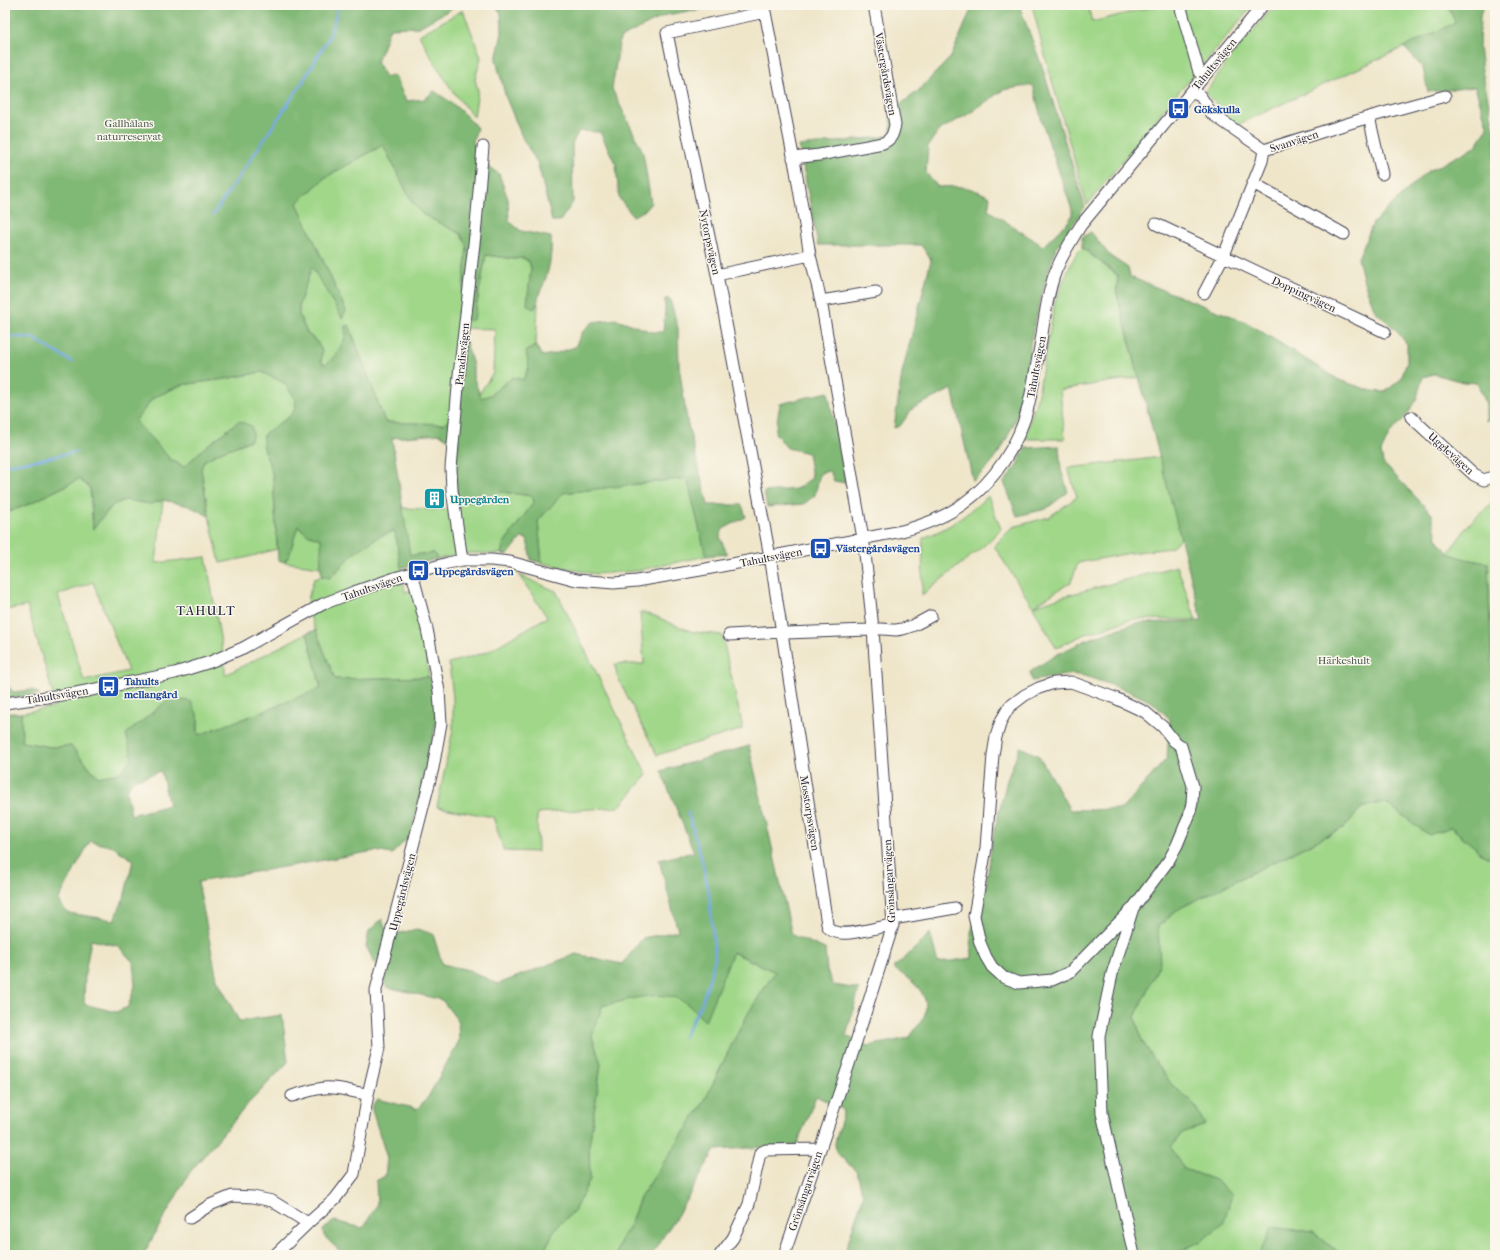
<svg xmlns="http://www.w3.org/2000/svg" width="1500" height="1260" font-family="'IM FELL French Canon',serif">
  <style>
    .green { fill: #a0d789; stroke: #617c62; fill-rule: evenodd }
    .forest { fill: #80b875; stroke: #516d58; fill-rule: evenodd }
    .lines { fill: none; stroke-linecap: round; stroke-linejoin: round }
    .stream { stroke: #78abe4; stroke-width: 2.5 }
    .minor-casing { stroke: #413f50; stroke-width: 13 }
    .minor { stroke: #fff; stroke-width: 11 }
    .labels { text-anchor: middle; stroke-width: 3; stroke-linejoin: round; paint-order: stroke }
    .street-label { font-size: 11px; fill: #22223b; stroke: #fbf7ec }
    .transit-label { font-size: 11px; font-weight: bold; fill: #164399; stroke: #fbf7ec; text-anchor: start }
    .park-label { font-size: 11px; fill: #485852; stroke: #fbf7ec }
    .culture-label { font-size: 11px; font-weight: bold; fill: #0d838f; stroke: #fbf7ec; text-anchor: start }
    .quarter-label { font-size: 13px; letter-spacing: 1px; fill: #22223b; stroke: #fbf7ec }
  </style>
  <rect width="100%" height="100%" fill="#fbf7ec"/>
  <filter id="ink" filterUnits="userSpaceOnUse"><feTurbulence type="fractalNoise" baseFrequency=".025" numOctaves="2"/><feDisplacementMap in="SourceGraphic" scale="8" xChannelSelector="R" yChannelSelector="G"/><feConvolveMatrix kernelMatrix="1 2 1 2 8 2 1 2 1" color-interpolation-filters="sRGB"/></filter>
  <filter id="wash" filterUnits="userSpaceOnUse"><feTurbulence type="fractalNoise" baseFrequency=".012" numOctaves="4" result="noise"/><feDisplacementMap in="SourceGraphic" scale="16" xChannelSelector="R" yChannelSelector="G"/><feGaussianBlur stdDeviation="0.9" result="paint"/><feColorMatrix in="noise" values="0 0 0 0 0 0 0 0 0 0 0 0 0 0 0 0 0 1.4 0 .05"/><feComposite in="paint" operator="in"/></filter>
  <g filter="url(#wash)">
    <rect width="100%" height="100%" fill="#efe6ca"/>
    <path class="green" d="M1032,5H1088L1092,22L1159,5H1253L1191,79L1174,97L1087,205L1045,56Z
      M1275,5H1448L1456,23L1237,125L1205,93L1230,58Z
      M463,10L481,57L475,80L478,90L474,117C452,93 435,65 419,35Z
      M383,145L411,200L422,214L461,234L467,246L461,314L474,319L486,255L514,259L523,258L529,262L531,268L527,305L534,309L538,303L536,346L526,351L529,367L523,380L513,377L490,395L481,398L479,394L493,373L495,329L460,328L450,419L444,424L385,422L349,325L345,326L346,336L338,352L326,365L321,362L322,351L317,342L307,333L299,315V304L312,267L342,317L346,311L297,203L326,177Z
      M1082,248L1118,276L1116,292L1139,377L1060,390L1065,439H1024L1037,399L1055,302L1069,268L1076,254Z
      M262,372L284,383L295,398L296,408L289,417L278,424L263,445L273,476L277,549L245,558L220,563L209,516L201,469L204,461L218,453L251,440L238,422L205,447L184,467L170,459L135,421L153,398L181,385L225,379Z
      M1162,457L1182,537L1171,548L1130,553L1078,563L1071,582L1034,606L1061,597L1177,566L1196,620L1133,619L1085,634L1056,648L1033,607L994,546L1013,527L1049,517L1077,497L1068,468Z
      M687,478L706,556L636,571L595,574L542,563L538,521L562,493Z
      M79,479L90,488L93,528L113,505L125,500L151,504L163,500L156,563L206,557L225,665V675L307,633L321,688L267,710L198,736V716L132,758L120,773L98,777L71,746L51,747L22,742L21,713L55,707L52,690L27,606L5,610V514L29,504ZM93,582L128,671L84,681L58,595Z
      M501,492L532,496L534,502L504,543L501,554L472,553L437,559L434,553L410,555L402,508L458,510L457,500L471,502Z
      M988,496L1001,529L986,544L922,595L923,538C950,528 967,515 988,496Z
      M1495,500V766L1488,563L1465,559L1448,553L1470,523Z
      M297,526L308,534L321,539L322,553L320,567L284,562L289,556Z
      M396,531L405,592L414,590L424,632L429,677L335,679L311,619L308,598L314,579L322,576L330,578L354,553L380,536Z
      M519,575L556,591L647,775L619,807L537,813L538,852L504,851L493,817L437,807L453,729V698L449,663L487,652L547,617Z
      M640,612L655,616L675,625L693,632L722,635L743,729L657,755L617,676L615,664H644Z
      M1384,802L1429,834L1451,827L1486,857L1495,856V1255H1342L1312,1232L1271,1228L1259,1255H1178V1252L1201,1241L1215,1180L1184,1169L1170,1147L1182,1133L1204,1124L1194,1104L1172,1085L1163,1073L1142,1041L1135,1017L1159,963L1158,926L1182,907L1345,827L1361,808Z
      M732,952L775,972L749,1012L732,1044L704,1102L640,1198L629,1227L622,1237L616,1255H542L555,1229L574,1211L590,1179L589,1147L601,1064L592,1036L602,1006C626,1000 658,989 681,1000C689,1004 697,1014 704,1020Z"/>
    <path class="forest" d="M8,5H458L419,27L390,28L377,62L385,77L395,76L406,101L425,99L434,91C450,101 465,113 477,128L473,141L480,161L499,174L508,199L509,221L521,231L551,237C552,253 550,268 544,283C543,286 541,289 540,292C538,298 538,303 534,309L527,305L531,268L529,261L523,258L514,259L486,255L474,319L469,321L461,314L467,246L461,234L422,214L411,200L383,145L326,177L297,203L346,311L342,318L312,267L299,304V315L307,333L317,342L322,351L321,362L326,365L338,352L346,336L345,326L349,325L385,422L444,424L450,419L464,335L473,366V376L481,398L490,395L513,377L523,380L529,367L526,351L536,346L542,356L554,354L575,347L583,331L593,322L617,319L652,332H663L665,312V299H670L678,328L679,365L687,421L708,505H742L746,517L723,529L720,537L727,554L706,556L687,478L563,493L538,521L542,563L531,560L527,539L521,538L508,555L501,554L504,543L534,502L532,496L501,492L491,502L457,500L454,444L440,434L392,438L410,555L434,553L437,559L401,568L395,531L380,536L354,553L330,578L322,576C319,564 322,551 321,539L307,534L298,526L289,556L284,562L278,560L273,476L263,445V437L265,433L289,417L296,408L295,398L284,383L262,372L225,379L181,385L153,398L135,421L170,459L184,467L205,447L239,421L251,426L253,432L251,440L218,453L204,461L201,469L209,516L189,506L163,500L151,504L125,500L113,505L93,529L90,488L79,479L29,504L5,513V71L8,61L6,10Z
      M495,5H725L666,15L620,38L612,89L643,152L651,203L644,211L633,216L619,198L616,165L600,132L579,131L572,144L573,202L560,221H552L538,164L523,139L506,98L496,60L502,33L501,13Z
      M973,5H1019L1043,69L1085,207L1054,252L1042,294L1031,339L1025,387L1014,423L1002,448L988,467L973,481L952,389L913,408L900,426L894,428L902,373L931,260L921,245H818L799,146L891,136L890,112L917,92L951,57ZM1033,85L1042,122L1072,210V216L1068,222L1043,246L988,210L990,197C969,186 961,186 938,187L926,173L928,146L938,131L970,113L1003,90Z
      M1448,5H1483L1480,16L1479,47L1482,70L1495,133V414L1486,421V403L1477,383L1463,382L1434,374L1423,377L1416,401L1407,415L1389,435L1381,452L1383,463L1432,514L1437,538L1448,553L1465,559L1488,563L1495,766V856L1486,857L1451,827L1429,835L1384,802L1361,808L1345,827L1182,907L1158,926L1160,963L1135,1017L1142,1041L1163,1073L1172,1085L1194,1104L1205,1125L1182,1133L1171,1147L1184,1169L1215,1180L1232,1195L1223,1224L1201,1241L1179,1252L1178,1255H844L863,1196L857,1172L836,1152L835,1143L844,1110L816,1096L797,1145L715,1150L677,1216L653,1252L655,1255H616L622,1237L629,1227L640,1198L704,1102L732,1044L749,1012L775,972L733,952L705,1021C697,1014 689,1004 681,1000C659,989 625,1001 602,1006L592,1036L601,1064L589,1147L590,1179L574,1211L555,1229L542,1255H344L324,1236L323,1230L334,1221L363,1228L377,1205L376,1181L385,1176L387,1158L371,1107L377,1099L417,1109L428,1097L459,1041L458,1021L442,1000L387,987L366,946L369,931L382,919L388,936L417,929L433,934L442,964L469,970L498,984L576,954L622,964L643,938L678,931L659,860L694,852L661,771L749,746L792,935L825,949L827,971L833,985L859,989L846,1036L868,1046L909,1038C913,1032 923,1020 925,1014C931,992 908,978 893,968L905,958L930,933L938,963L972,958L971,932L986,886L993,836L1007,780L1020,747L1039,756L1070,810L1122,809L1167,758L1170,719L1152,702L1126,690L1085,676L1071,674L1032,681L1030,672L1054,656L1086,640L1135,623L1202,621L1117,292L1118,275L1082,247V237L1091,232L1110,256L1128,268L1130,277L1246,322L1339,380L1372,391L1385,392L1401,379L1407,362V344L1395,329L1375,311L1364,282L1358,258L1373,223L1425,173L1475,147L1488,128L1475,87L1428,92L1423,68L1404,47L1455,23Z
      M828,392L846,483L834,481L830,471L820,473L815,495L804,504L767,507L764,492L796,489L812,478L808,453L787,448L775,433L780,404Z
      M1059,446L1061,470L1068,492L1046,509L1017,516L1004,482L1016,467L1025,448Z
      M316,630L335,679L429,677L436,690V724L412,831L408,838L392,854L375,851L198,882L217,979L239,1021L282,1015L288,1062L248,1104L190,1172L143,1255H5V713H21L22,742L51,747L71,746L98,777L120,773L132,758L126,734L169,699L191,701L198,716V735L267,710L321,688L307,633ZM161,771L169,805L131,815L126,790L134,780ZM90,841L113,847L133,860L124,898L114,920L68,913L58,901ZM91,940L118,946L133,962L135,986L128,1007L116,1012L84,1004L85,974Z
      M5,682L13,692L32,690L40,694L5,699Z
      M1271,1227L1313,1232L1342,1255H1259Z"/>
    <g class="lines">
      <path class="stream" d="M213,215L302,83L330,35L339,5
        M5,336L33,338L72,362
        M5,465L37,460L76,452
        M684,1037L702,1002L710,977L715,957L709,894L701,856L688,813"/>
    </g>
  </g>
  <g filter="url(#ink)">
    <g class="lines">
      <defs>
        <path id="minor" d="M1180,5L1199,72L1204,77
          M1193,90L1201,97L1212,114L1264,150L1369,117L1445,96
          M1369,117L1382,174
          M793,158L819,155L883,143C892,139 893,134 895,125L874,5
          M1253,183L1344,234
          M1156,224L1385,332
          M717,275L810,255
          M1204,293L1224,255L1262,161L1264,150
          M821,301L876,292
          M1411,417L1474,475L1484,480L1495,476
          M462,560L452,490L451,468L459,375L475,235L483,147
          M729,635L781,632L786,633L868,630C877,627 887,630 896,630C909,629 920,622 931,616
          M5,703L76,693L127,683L175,673L210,662L243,648L323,604L354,592L398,577L448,563L462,560H491L510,562L576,580L614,583L637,581L706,569L902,531C924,525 945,517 963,504C994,482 1019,444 1028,407C1033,387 1036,367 1040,347C1044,322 1047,294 1056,270C1063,254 1072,239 1081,225L1263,5
          M1133,908L1070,972L1052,980L1019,983L1003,977L992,967L986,957L980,943L974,916L986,848L993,755L996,737L1001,721L1009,707L1025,695L1039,688L1054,683L1071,682L1115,698L1145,712L1163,727L1174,741L1181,746L1193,786L1192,803L1189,816L1177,845L1169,860L1133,908L1112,974L1099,1036L1102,1113L1134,1255
          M893,919L955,908
          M292,1096C303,1093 313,1089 324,1088C339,1086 353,1093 368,1094
          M190,1218L210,1205L232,1196L253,1197L272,1201L308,1223
          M275,1255L308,1223L335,1199L354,1174L368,1094L379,1048L376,990L433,768L441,723L439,691L427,629L412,573
          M720,1255L733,1238L749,1204L760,1153L766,1150L820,1149
          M784,1255L849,1064L893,925L873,629L864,544L821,301L810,255L796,171L765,12L667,33L717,275L771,562L827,924C827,925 829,929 830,929C841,940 879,926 893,925"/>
      </defs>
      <use href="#minor" class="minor-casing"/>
      <use href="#minor" class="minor"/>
    </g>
  </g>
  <defs>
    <symbol id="bus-square" viewBox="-11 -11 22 22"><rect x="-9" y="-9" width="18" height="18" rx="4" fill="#1a4fb4" stroke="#fbf7ec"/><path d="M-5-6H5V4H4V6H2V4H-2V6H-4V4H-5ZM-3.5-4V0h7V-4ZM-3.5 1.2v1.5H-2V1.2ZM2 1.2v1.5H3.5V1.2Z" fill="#fff"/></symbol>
    <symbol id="building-square" viewBox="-11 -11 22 22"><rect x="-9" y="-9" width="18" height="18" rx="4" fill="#0f9aa8" stroke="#fbf7ec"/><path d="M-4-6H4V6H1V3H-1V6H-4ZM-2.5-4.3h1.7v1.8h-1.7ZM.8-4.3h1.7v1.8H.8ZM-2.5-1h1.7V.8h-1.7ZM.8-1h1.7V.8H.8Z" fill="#fff"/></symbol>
  </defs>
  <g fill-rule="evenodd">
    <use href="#bus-square" x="1166" y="96" width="25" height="25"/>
    <use href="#building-square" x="422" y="486" width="25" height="25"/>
    <use href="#bus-square" x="808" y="536" width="25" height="25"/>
    <use href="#bus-square" x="406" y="558" width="25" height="25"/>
    <use href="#bus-square" x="96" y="674" width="25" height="25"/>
  </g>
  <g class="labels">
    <g class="street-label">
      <text transform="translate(1214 64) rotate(-51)" y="4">Tahultsvägen</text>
      <text transform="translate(886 74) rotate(80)" y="4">Västergårdsvägen</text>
      <text transform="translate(1294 141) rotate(-18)" y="4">Svanvägen</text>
      <text transform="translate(710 242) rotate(78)" y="4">Nytorpsvägen</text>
      <text transform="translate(1304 294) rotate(25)" y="4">Doppingvägen</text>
      <text transform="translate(462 354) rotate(-84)" y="4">Paradisvägen</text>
      <text transform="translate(1036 367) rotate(-79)" y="4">Tahultsvägen</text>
      <text transform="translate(1451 453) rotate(42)" y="4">Ugglevägen</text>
      <text transform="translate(771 557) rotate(-11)" y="4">Tahultsvägen</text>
      <text transform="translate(372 587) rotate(-19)" y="4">Tahultsvägen</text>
      <text transform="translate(57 695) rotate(-9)" y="4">Tahultsvägen</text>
      <text transform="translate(810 813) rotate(81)" y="4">Mosstorpsvägen</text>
      <text transform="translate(889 881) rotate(-93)" y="4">Grönsångarvägen</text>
      <text transform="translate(402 892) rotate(-76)" y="4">Uppegårdsvägen</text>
      <text transform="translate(805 1191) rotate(-71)" y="4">Grönsångarvägen</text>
    </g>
    <g class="transit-label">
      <text x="1194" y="113">Gökskulla</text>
      <text x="836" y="552">Västergårdsvägen</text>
      <text x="434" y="575">Uppegårdsvägen</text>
      <text x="124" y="685">Tahults<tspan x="124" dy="13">mellangård</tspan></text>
    </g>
    <g class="park-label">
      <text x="129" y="127">Gallhålans<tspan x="129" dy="13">naturreservat</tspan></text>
      <text x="1344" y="664">Härkeshult</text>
    </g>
    <g class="culture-label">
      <text x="450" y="503">Uppegården</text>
    </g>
    <g class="quarter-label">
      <text x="206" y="615">TAHULT</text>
    </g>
  </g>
  <rect width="1500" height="1260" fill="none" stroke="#fbf7ec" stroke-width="20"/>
</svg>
